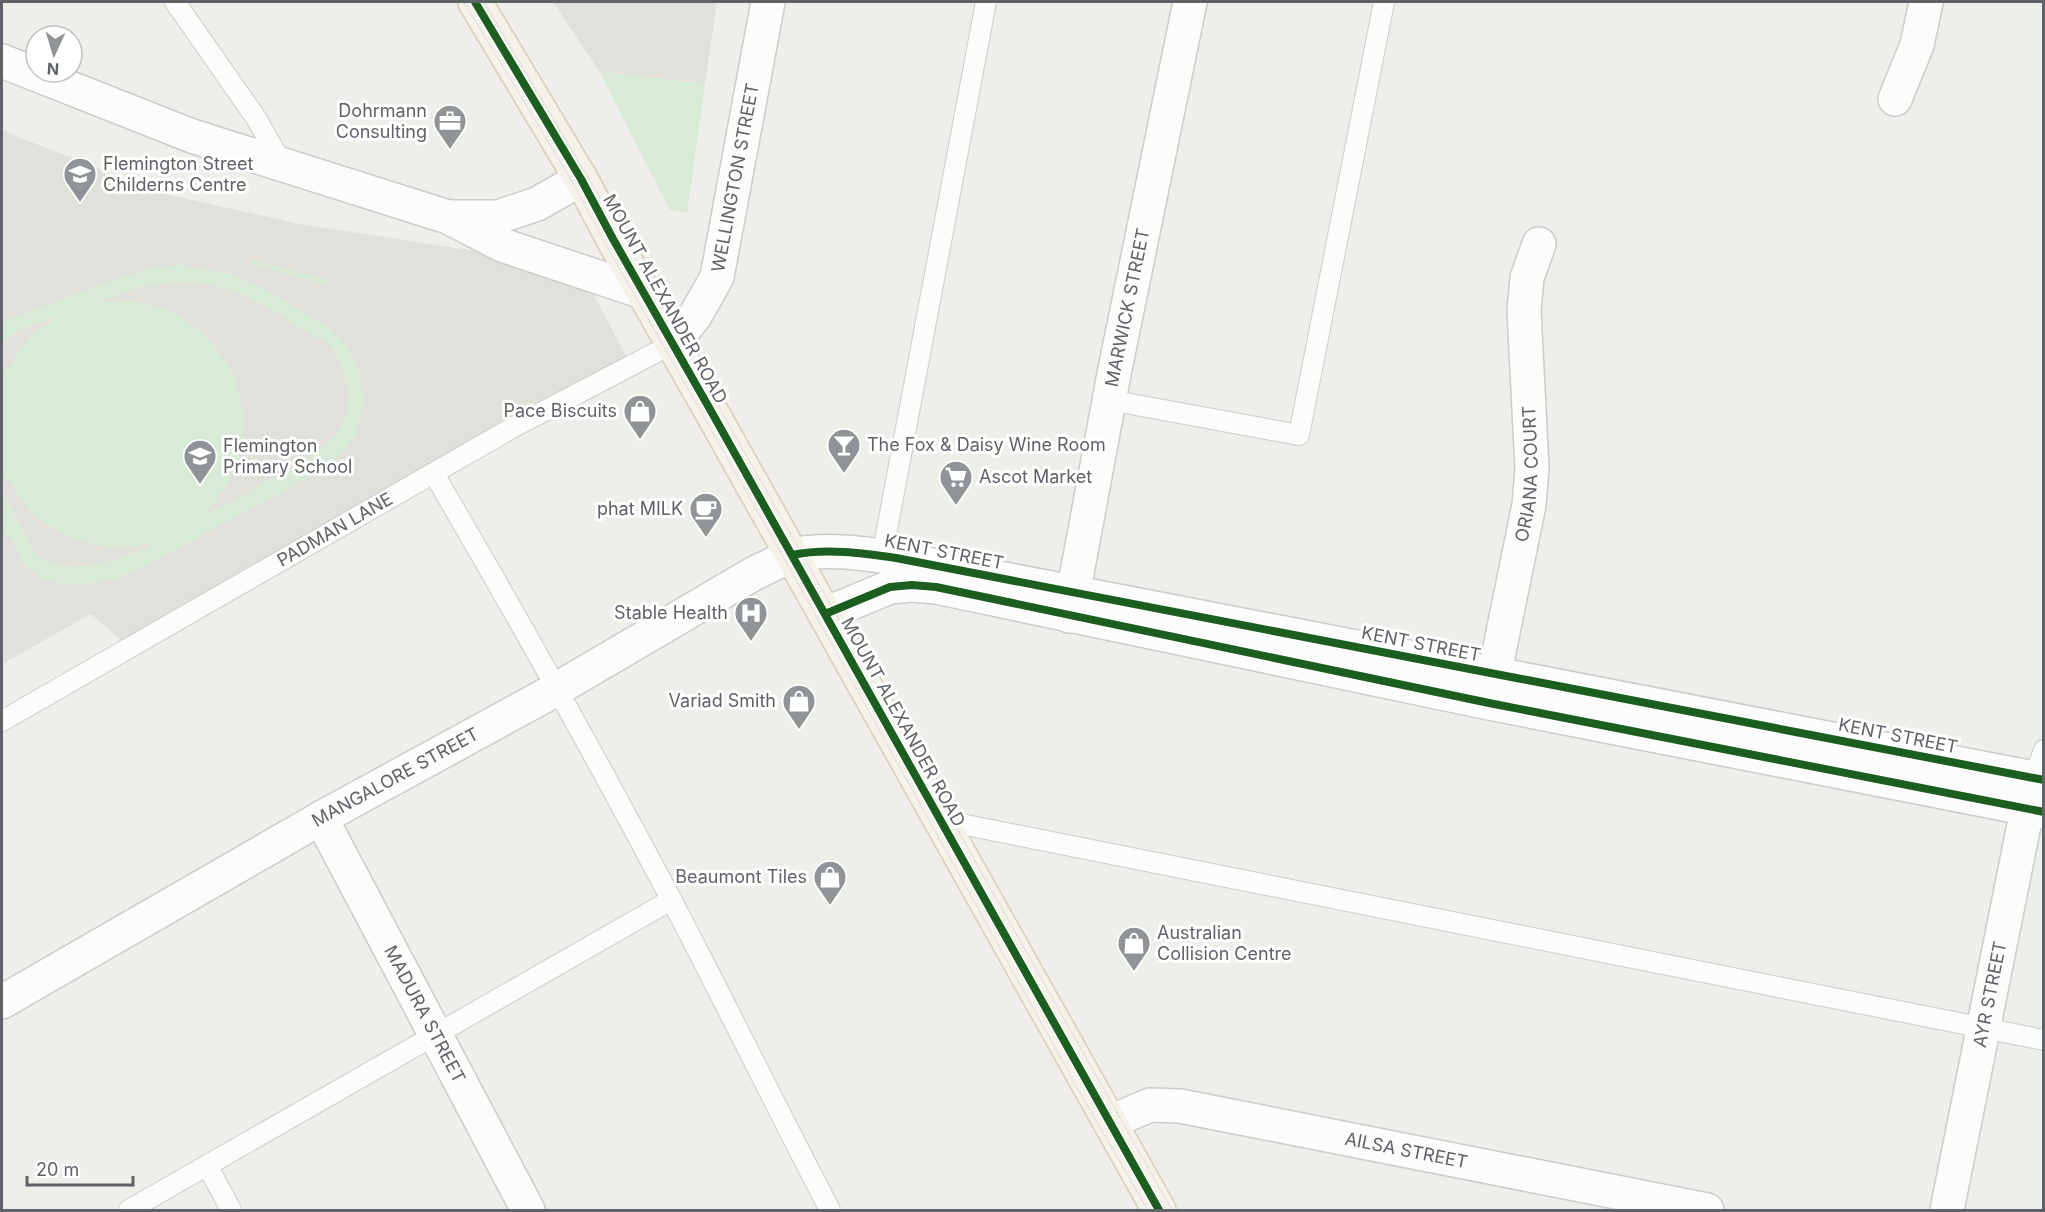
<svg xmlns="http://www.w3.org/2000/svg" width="2045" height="1212" font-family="Inter,sans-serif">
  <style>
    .education { fill: #e2e0da }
    .green { fill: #d8ebd6; fill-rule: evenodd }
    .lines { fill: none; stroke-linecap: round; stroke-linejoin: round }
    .service-casing { stroke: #cbcccc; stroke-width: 22 }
    .minor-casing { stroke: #cbcccc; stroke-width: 36 }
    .tertiary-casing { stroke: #cbcccc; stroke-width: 36 }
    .primary-casing { stroke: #d7ceb8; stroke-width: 36 }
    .service { stroke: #fdfcfc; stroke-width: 20 }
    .minor { stroke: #fdfcfc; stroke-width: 33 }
    .tertiary { stroke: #fdfcfc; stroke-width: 33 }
    .primary { stroke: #f4f2e9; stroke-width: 33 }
    .tram { stroke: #e4e4e4; stroke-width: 1.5 }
    .cycleway-casing { stroke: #fff; stroke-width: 11 }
    .cycleway { stroke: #1b5e20; stroke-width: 8 }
    .labels { text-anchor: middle; stroke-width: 6; stroke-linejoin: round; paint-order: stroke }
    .poi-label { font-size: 18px; fill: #5f6368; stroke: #fff; text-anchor: end }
    .street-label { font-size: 18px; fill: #5f6368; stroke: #fff }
  </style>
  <rect width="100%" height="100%" fill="#efeeea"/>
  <path class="education" d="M553,2H717L705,84L599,71Z
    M2,129L18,137L165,194L300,224L579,267L626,356L122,641L91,614L2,664Z"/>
  <path class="green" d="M599,71L705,84L687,213L670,210Z
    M252,260L328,280L327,285L251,264Z
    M179,265L231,274L255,284L328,327L346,346L360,375L363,406L355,435L340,455L318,472L140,569L114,579L91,583L62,584L39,577L22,562L2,523V491C9,506 17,521 25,536C28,541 30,549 34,552C61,581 127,560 155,542C142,544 129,548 115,547C76,546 40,526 18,494C11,485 3,473 2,462C0,450 2,437 2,425C2,412 0,396 2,384C8,356 38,329 60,316L19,330L2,342V322L119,278L153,268ZM182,282L209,284L248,296L326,343C347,366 356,403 339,431C332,442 321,450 311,458L200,518C202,516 206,513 209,509C220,497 230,482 236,467C262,398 218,322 149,304C132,300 116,302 99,302L142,286Z"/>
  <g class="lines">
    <defs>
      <g id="service">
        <path d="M175,2L256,118L284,167"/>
        <path d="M1109,400L1299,435L1384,2"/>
        <path d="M434,474C516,614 595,755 671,899C725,1002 776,1107 830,1210"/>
        <path d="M882,556L986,2"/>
        <path id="s1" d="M2,721L512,428L672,344"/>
        <path d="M2034,778L2044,750"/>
        <path d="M941,820L2044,1040"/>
        <path d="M207,1165L231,1210"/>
        <path d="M129,1210L671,900"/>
      </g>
      <g id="minor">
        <path d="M2,61L192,136L448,217L502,245L643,292"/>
        <path d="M1895,99L1917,45L1926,2"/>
        <path d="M452,217H498L537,204L581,179"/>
        <path id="s2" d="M1069,616L1114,374L1190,2"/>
        <path id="s3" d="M1489,701L1529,505L1532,469L1524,310L1527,278L1539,244"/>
        <path id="s4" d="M321,818L528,1210"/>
        <path id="s5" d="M2,1002L321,818L557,689L753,574L792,555"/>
        <path id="s6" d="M1110,1122L1150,1105L1180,1106L1707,1210"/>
        <path id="s7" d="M1947,1210L2033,780"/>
      </g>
      <g id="tertiary">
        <path id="s8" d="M672,344L695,316L717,277L768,2"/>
        <path d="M792,555C826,548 862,553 896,558L2044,780"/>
        <path d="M825,614L890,587L912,585L936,587L1489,703L2044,812"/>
      </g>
      <path id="primary" d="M475,2L581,179L613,239L711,411L1159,1210"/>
    </defs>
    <use href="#service" class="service-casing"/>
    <use href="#minor" class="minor-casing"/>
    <use href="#tertiary" class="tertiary-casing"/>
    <use href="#primary" class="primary-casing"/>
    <use href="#service" class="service"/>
    <use href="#minor" class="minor"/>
    <use href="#tertiary" class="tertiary"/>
    <use href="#primary" class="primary"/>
    <path class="tram" d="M464,2L573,183L605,243L784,558L1079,1091L1148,1210
      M484,2L622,235L1172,1210"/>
    <defs>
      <path id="cycleway" d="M475,2L581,179L613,239L711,411L1159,1210
        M792,555C826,548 862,553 896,558L2044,780
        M825,614L890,587L912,585L936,587L1489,703L2044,812"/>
    </defs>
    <use href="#cycleway" class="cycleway-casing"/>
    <use href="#cycleway" class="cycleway"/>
  </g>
  <defs>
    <symbol id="office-pin" viewBox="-11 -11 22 30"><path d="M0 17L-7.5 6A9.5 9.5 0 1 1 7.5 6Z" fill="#919496" stroke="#fff"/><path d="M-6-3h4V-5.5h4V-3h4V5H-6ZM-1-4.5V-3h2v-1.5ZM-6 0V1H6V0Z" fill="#fff"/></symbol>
    <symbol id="school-pin" viewBox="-11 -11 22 30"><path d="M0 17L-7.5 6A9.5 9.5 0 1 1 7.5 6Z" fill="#919496" stroke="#fff"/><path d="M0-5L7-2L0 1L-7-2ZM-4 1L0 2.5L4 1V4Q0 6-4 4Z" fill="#fff"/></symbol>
    <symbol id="shop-pin" viewBox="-11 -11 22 30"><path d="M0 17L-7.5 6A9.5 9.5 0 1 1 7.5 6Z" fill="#919496" stroke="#fff"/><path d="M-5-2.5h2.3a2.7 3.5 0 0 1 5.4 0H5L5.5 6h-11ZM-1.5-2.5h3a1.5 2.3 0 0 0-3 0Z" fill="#fff"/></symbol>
    <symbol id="bar-pin" viewBox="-11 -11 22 30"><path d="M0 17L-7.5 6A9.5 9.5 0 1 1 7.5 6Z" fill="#919496" stroke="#fff"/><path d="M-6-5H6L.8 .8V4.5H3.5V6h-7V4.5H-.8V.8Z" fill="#fff"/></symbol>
    <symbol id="supermarket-pin" viewBox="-11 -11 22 30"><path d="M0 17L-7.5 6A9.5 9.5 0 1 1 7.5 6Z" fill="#919496" stroke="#fff"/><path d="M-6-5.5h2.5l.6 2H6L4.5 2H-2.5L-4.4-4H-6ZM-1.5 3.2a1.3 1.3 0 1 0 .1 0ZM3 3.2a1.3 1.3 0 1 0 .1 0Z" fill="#fff"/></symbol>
    <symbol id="cafe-pin" viewBox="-11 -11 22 30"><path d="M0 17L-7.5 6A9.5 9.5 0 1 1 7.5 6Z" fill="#919496" stroke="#fff"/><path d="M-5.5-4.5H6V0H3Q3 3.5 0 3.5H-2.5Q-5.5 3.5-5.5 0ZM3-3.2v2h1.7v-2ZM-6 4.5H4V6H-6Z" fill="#fff"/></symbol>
    <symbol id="hospital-pin" viewBox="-11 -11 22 30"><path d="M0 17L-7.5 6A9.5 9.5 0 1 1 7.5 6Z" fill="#919496" stroke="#fff"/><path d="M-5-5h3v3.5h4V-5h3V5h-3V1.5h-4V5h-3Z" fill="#fff"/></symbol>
  </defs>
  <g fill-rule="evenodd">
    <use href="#office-pin" x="431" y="102" width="38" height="52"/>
    <use href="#school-pin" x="61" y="155" width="38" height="52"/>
    <use href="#shop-pin" x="621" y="392" width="38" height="52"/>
    <use href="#bar-pin" x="825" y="426" width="38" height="52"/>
    <use href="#school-pin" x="181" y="437" width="38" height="52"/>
    <use href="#supermarket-pin" x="937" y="458" width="38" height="52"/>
    <use href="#cafe-pin" x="687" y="490" width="38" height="52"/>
    <use href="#hospital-pin" x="732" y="594" width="38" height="52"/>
    <use href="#shop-pin" x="780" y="682" width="38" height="52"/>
    <use href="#shop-pin" x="811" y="858" width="38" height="52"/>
    <use href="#shop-pin" x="1115" y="924" width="38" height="52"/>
  </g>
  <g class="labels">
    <g class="poi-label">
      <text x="427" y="117">Dohrmann<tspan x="427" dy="21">Consulting</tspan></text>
      <text x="103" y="170" text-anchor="start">Flemington Street<tspan x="103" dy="21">Childerns Centre</tspan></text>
      <text x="617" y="417">Pace Biscuits</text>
      <text x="867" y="451" text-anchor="start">The Fox &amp; Daisy Wine Room</text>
      <text x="223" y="452" text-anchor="start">Flemington<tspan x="223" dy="21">Primary School</tspan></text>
      <text x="979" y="483" text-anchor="start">Ascot Market</text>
      <text x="683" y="515">phat MILK</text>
      <text x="728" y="619">Stable Health</text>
      <text x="776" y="707">Variad Smith</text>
      <text x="807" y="883">Beaumont Tiles</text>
      <text x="1157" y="939" text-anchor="start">Australian<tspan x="1157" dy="21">Collision Centre</tspan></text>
    </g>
    <g class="street-label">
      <text dy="6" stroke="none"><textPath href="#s8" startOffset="182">WELLINGTON STREET</textPath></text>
      <text transform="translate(665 299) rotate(61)" y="6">MOUNT ALEXANDER ROAD</text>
      <text dy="6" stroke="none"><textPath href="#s2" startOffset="314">MARWICK STREET</textPath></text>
      <text dy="6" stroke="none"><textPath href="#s3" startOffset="231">ORIANA COURT</textPath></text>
      <text dy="6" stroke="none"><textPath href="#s1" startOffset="384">PADMAN LANE</textPath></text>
      <text transform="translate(944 552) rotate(11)" y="6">KENT STREET</text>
      <text transform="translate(1421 644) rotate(11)" y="6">KENT STREET</text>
      <text transform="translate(903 722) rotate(61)" y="6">MOUNT ALEXANDER ROAD</text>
      <text transform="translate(1898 736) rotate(11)" y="6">KENT STREET</text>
      <text dy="6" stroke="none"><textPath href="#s5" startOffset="453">MANGALORE STREET</textPath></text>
      <text dy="6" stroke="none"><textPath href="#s7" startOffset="220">AYR STREET</textPath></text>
      <text dy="6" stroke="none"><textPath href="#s4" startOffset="222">MADURA STREET</textPath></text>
      <text dy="6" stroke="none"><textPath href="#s6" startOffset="304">AILSA STREET</textPath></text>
    </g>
  </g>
  <rect width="2045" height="1212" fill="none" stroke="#5f6368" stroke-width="6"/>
  <g transform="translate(54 54) rotate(184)"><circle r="28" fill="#ffffff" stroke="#bfc1c3" stroke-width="1.5"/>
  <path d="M0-4.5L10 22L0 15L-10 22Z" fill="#919496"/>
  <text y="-9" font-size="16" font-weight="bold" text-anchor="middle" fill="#5f6368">N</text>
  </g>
  <path d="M27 1176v9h106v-9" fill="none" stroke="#5f6368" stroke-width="3"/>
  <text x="36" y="1176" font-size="18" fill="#5f6368" stroke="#ffffff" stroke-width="4.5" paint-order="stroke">20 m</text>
</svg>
